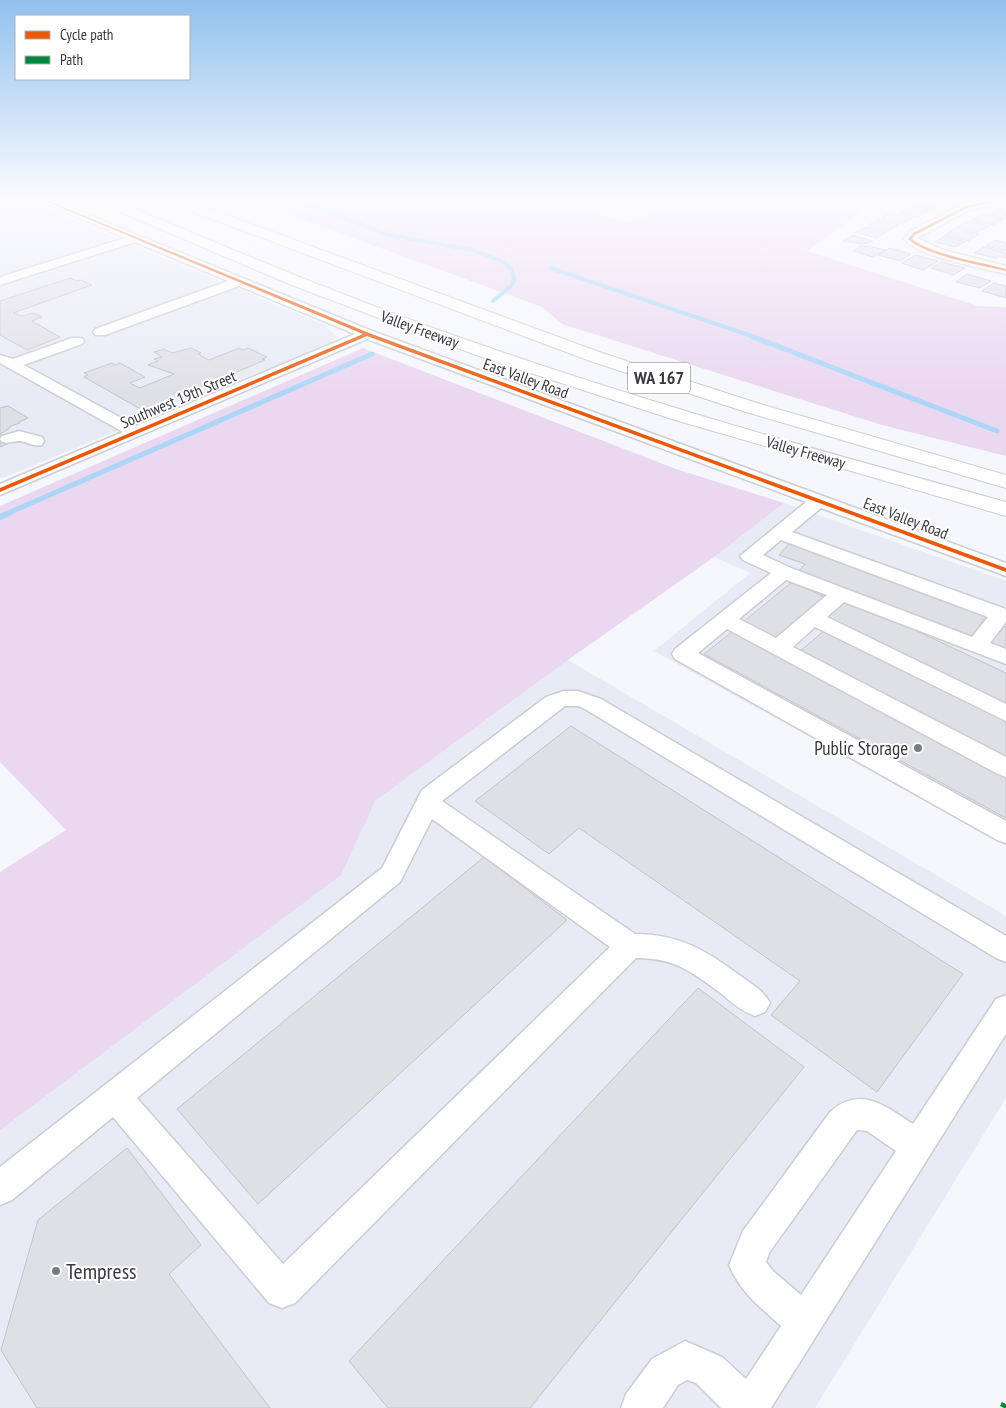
<svg xmlns="http://www.w3.org/2000/svg" width="1006" height="1408" font-family="'PT Sans Narrow',sans-serif">
  <style>
    .built { fill: #e8eaf5 }
    .green { fill: #ead7f0 }
    .lines { fill: none; stroke-linecap: round; stroke-linejoin: round }
    .stream-far2 { stroke: #acd6f7; stroke-width: 4 }
    .stream-far1 { stroke: #acd6f7; stroke-width: 5 }
    .stream { stroke: #acd6f7; stroke-width: 6 }
    .building { fill: #dfdfe6; stroke: #c2c2c7 }
    .minor-casing { stroke: #cccdd2; stroke-width: 3 }
    .highway-casing { stroke: #cccdd2; stroke-width: 2 }
    .minor { fill: #fefeff; fill-rule: evenodd }
    .highway { fill: #fefeff; fill-rule: evenodd }
    .quiet { stroke: #00873e; stroke-width: 9; stroke-dasharray: 19 9; stroke-linecap: butt }
    .cycleway-casing { stroke: #fff; stroke-width: 3 }
    .cycleway { fill: #e8590c; fill-rule: evenodd }
    .poi-dot { fill: #7a7c80; stroke: #fff; stroke-width: 2 }
    .labels { text-anchor: middle; stroke-width: 4; stroke-linejoin: round; paint-order: stroke }
    .far-street-label { font-size: 16px; fill: #38393e; stroke: #fff }
    .shield { fill: #fff; stroke: #747478; stroke-width: 1 }
    .shield-label { font-size: 18px; font-weight: bold; fill: #38393e }
    .poi-label { font-size: 19px; fill: #38393e; stroke: #fff; text-anchor: end }
    .near-poi-label { font-size: 22px; fill: #38393e; stroke: #fff; text-anchor: start }
  </style>
  <rect width="100%" height="100%" fill="#f6f7fc"/>
  <path class="built" d="M0,199H24L323,324L337,337L329,344L0,479Z
    M784,503L1006,581V846L654,651L750,573L714,557Z
    M568,660L1006,916V1098L815,1408H0V1075Z"/>
  <path class="green" d="M246,199H546L628,222L686,199H718L783,213L825,199L864,210L807,251L978,306L1006,307V456L882,425L562,324L542,307Z
    M363,348L676,469L784,503L714,557L568,660L375,801L341,875L0,1130V872L66,830L0,762V506Z"/>
  <g class="lines">
    <path class="stream-far2" d="M293,199L390,235L472,250L504,262L512,270L514,279L512,285L493,301
      M550,268L755,337"/>
    <path class="stream-far1" d="M751,336L997,431
      M6,514L372,354"/>
    <path class="stream" d="M0,517L9,513"/>
  </g>
  <path class="building" d="M928,199H956L947,203Z
    M926,200L942,204L930,210L914,206Z
    M911,207L928,211L916,217L899,213Z
    M998,209L1006,211V219L989,214Z
    M891,213L912,218L902,224L881,218Z
    M982,214L1003,219L993,225L972,220Z
    M879,220L898,225L888,231L868,225Z
    M969,221L989,226L978,232L958,227Z
    M866,227L886,232L876,238L855,232Z
    M956,228L979,234L968,241L945,235Z
    M853,235L866,239L873,241L863,244L843,241Z
    M945,236L965,242L955,247L935,242Z
    M995,240L1006,243V251L986,246Z
    M861,246L872,247L885,250L873,257L853,251Z
    M984,247L1006,253V258L999,256L996,258L974,253Z
    M890,248L911,254L900,261L878,255Z
    M916,255L938,261L923,270L901,263Z
    M942,262L965,268L953,275L931,268Z
    M967,274L991,281L980,288L956,282Z
    M70,278L77,281L81,280L92,285L13,313L22,316L34,313L42,317L32,321L60,337L27,350L0,335V301Z
    M994,283L1006,286V298L982,291Z
    M191,348L201,353L198,354L209,360L239,348L243,350L248,348L267,357L262,359L265,360L144,411L84,377L88,375L84,373L112,363L115,365L120,363L145,377L130,383L140,388L174,374L148,365L158,361L154,359L162,357L154,352L164,349L172,353Z
    M8,406L28,418L19,422L20,423L9,427L10,428L0,434L12,442L0,447V408Z
    M790,543L986,616L972,636L799,571L805,564L779,555Z
    M792,582L825,597L776,640L742,623Z
    M847,598L1006,673V706L825,618Z
    M1006,626V652L988,643Z
    M825,630L1006,719V759L799,652Z
    M733,631L1006,774V818L704,654Z
    M571,726L963,974L877,1092L771,1015L800,981L579,828L549,854L475,801Z
    M484,857L567,920L258,1204L177,1109Z
    M698,988L804,1067L530,1408H388L349,1361Z
    M127,1148L201,1245L169,1274L270,1408H37L1,1350L38,1220Z"/>
  <g class="lines">
    <defs>
      <path id="minor" d="M36,199H50L372,331L1006,563V576L821,508L792,532L1006,609V622L990,643L1006,649V664L844,602L827,617L1006,704V721L815,627L793,647L1006,757V777L998,774L727,629L698,653L1006,821V843L997,840L675,659L672,654L675,649L771,573L743,560L740,556L806,502L367,339L0,495V484L123,432L0,363V355L13,359L72,338H82L84,341L82,344L24,365L136,426L355,334L239,286L105,335H95L93,332L95,329L228,281L135,242L0,285V277L125,238ZM781,540L988,617L972,637L791,568L763,555ZM786,580L827,595L776,638L739,619Z
        M993,199L1006,200L1001,203L969,210L917,238L943,250L1006,266V274C982,268 918,257 904,239L910,231L962,205Z
        M19,431L42,437L44,441L42,445C33,447 28,442 20,441C13,441 9,444 2,442L0,439L2,436Z
        M564,691H578L601,699L1006,936V962L996,958L585,709L578,706H565L442,801L635,934C680,934 707,951 742,977C753,985 764,991 770,1003L765,1012L755,1016C742,1011 733,1004 723,995C692,972 676,958 636,958L295,1303L282,1308L269,1303L113,1117L12,1200L0,1205V1167L382,868L422,790L546,697ZM432,819L610,947L283,1264L137,1098L400,882Z
        M1006,995V1034L771,1408H721L696,1383L687,1380L678,1385L663,1408H621L626,1394L652,1359L685,1341L722,1357L746,1379L781,1326C759,1306 741,1293 729,1265L743,1231L830,1112C860,1085 885,1106 913,1124L996,999ZM857,1130L867,1131L896,1151L801,1295L773,1271L766,1262L769,1253Z"/>
      <path id="highway" d="M95,199H112C239,253 366,306 496,350C664,408 835,455 1006,502V516L675,420L484,358L289,284L97,202Z
        M166,199H183L602,353L760,404L1006,475V488L746,412L590,361L167,202Z"/>
    </defs>
    <use href="#minor" class="minor-casing"/>
    <use href="#highway" class="highway-casing"/>
    <use href="#minor" class="minor"/>
    <use href="#highway" class="highway"/>
    <path class="quiet" d="M1004,1408L1006,1404"/>
    <defs>
      <path id="cycleway" d="M40,199H44L369,333L1006,568V572L367,336L0,492V488L363,334Z
        M999,199H1003L998,202L967,208L915,235L912,239C932,255 981,262 1006,269V271C981,265 926,256 908,239L913,233L965,206Z"/>
    </defs>
    <use href="#cycleway" class="cycleway-casing"/>
    <use href="#cycleway" class="cycleway"/>
  </g>
  <linearGradient id="sky" x2="0" y2="1"><stop stop-color="#90c2ee"/><stop offset="0.5" stop-color="#fbfbfe"/><stop offset="1" stop-color="#fbfbfe" stop-opacity="0"/></linearGradient>
  <rect width="1006" height="396" fill="url(#sky)"/>
  <g class="poi-dot">
    <circle cx="918" cy="748" r="5"/>
    <circle cx="56" cy="1271" r="5"/>
  </g>
  <g class="labels">
    <g class="far-street-label">
      <text transform="translate(420 329) rotate(20)" y="6">Valley Freeway</text>
      <text transform="translate(526 378) rotate(20)" y="6">East Valley Road</text>
      <text transform="translate(178 399) rotate(-23)" y="6">Southwest 19th Street</text>
      <text transform="translate(806 452) rotate(16)" y="6">Valley Freeway</text>
      <text transform="translate(906 518) rotate(21)" y="6">East Valley Road</text>
    </g>
    <rect class="shield" x="628" y="362.5" width="62" height="31" rx="4"/>
    <g class="shield-label">
      <text x="659" y="384">WA 167</text>
    </g>
    <g class="poi-label">
      <text x="908" y="755">Public Storage</text>
    </g>
    <g class="near-poi-label">
      <text x="66" y="1279">Tempress</text>
    </g>
  </g>
  <rect x="15" y="15" width="175" height="65" fill="#ffffff" stroke="#afb0b2"/>
  <rect x="25" y="31" width="25" height="8" fill="#e8590c" stroke="#afb0b2"/>
  <text x="60" y="40" font-size="15" fill="#38393e">Cycle path</text>
  <rect x="25" y="56" width="25" height="8" fill="#00873e" stroke="#afb0b2"/>
  <text x="60" y="65" font-size="15" fill="#38393e">Path</text>
</svg>
